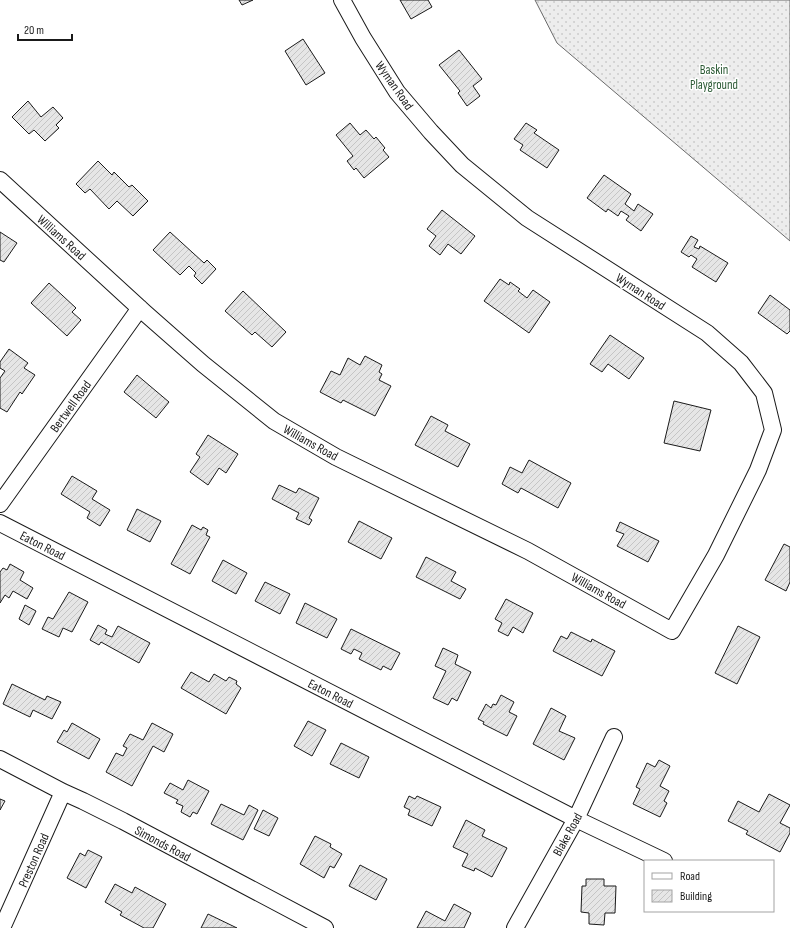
<svg xmlns="http://www.w3.org/2000/svg" width="790" height="928" font-family="'Sofia Sans Condensed',sans-serif">
  <style>
    .grass { fill: url(#grass-dots); stroke: #6a6a6a }
    .building { fill: url(#building-hatch); stroke: #1a1a1a }
    .lines { fill: none; stroke-linecap: round; stroke-linejoin: round }
    .street-casing { stroke: #1a1a1a; stroke-width: 18 }
    .street { stroke: #fff; stroke-width: 16 }
    .labels { text-anchor: middle; stroke-width: 3; stroke-linejoin: round; paint-order: stroke }
    .park-label { font-size: 13px; fill: #2b5a34; stroke: #fff }
    .street-label { font-size: 13px; fill: #1a1a1a; stroke: #fff }
  </style>
  <defs>
    <pattern id="grass-dots" width="8" height="8" patternUnits="userSpaceOnUse"><rect width="8" height="8" fill="#ededed"/><path d="M2 2h.1M6 6h.1" fill="none" stroke="#cbcbcb" stroke-width="1.8" stroke-linecap="round"/></pattern>
    <pattern id="building-hatch" width="6" height="6" patternUnits="userSpaceOnUse"><rect width="6" height="6" fill="#e6e6e6"/><path d="M-1 1l2-2M0 6l6-6M5 7l2-2" fill="none" stroke="#c5c5c5"/></pattern>
  </defs>
  <rect width="100%" height="100%" fill="#fff"/>
  <path class="grass" d="M535,0H790V241L557,43Z"/>
  <path class="building" d="M239,0H253L242,5Z
    M400,0H428L432,7L411,19Z
    M303,39L325,73L306,85L285,51Z
    M459,50L482,79L473,86L480,96L467,106L458,93L460,91L439,65Z
    M28,101L41,117L53,107L63,118L56,125L59,128L45,141L34,130L29,134L12,117Z
    M350,123L360,135L366,130L374,139L376,137L385,148L383,150L389,157L364,178L356,168L354,170L347,161L353,156L336,135Z
    M526,123L537,130L534,133L559,150L547,168L520,150L523,145L514,139Z
    M98,161L112,175L114,172L129,187L132,185L148,201L133,216L117,201L109,209L90,189L85,193L76,184Z
    M604,175L631,194L625,204L634,211L638,204L653,214L641,231L626,220L629,216L621,211L618,216L608,209L606,212L587,198Z
    M442,210L475,236L461,254L448,244L440,255L429,246L436,236L427,229Z
    M0,232L17,243L4,262L0,260Z
    M170,232L204,263L207,260L216,269L202,284L194,276L196,273L189,266L180,275L153,250Z
    M691,236L698,240L694,247L699,249L700,246L728,263L716,282L692,267L697,259L691,255L689,257L681,252Z
    M500,279L509,285L510,282L520,289L518,291L527,298L533,290L550,302L529,333L484,301Z
    M49,283L76,308L72,312L81,320L67,336L31,303Z
    M243,291L286,332L272,347L255,332L252,335L225,311Z
    M770,295L790,310V331L787,334L758,313Z
    M610,335L644,358L629,379L608,364L602,372L590,364Z
    M9,349L28,363L24,368L35,375L22,394L20,392L7,412L0,408V378L5,371L0,368V362Z
    M365,356L382,365L379,372L382,374L379,380L391,386L375,416L343,400L341,403L320,392L331,371L340,375L348,358L360,365Z
    M137,375L169,402L156,418L124,392Z
    M674,401L711,410L700,451L664,443Z
    M431,416L448,425L445,431L470,444L458,467L415,445Z
    M208,435L238,454L226,473L219,468L208,485L190,472L200,457L196,454Z
    M529,460L571,483L558,508L521,488L518,493L502,484L510,467L522,473Z
    M72,476L97,491L92,499L110,510L100,526L87,518L90,512L61,494Z
    M279,485L296,493L299,488L319,498L309,518L312,520L309,525L296,519L299,513L272,499Z
    M137,509L161,521L150,542L127,530Z
    M359,521L392,538L381,559L348,542Z
    M620,522L659,541L648,562L617,546L624,534L616,531Z
    M192,525L201,530L203,527L208,530L206,535L210,537L190,574L171,564Z
    M784,544L790,547V582L786,591L765,580Z
    M426,557L456,572L451,581L466,589L460,599L416,577Z
    M223,560L247,573L236,594L212,581Z
    M10,564L24,572L20,580L33,588L27,599L13,591L9,598L5,595L0,603V572L3,568L7,570Z
    M265,582L290,594L280,614L255,601Z
    M69,592L88,602L72,632L63,628L59,637L42,629L48,617L53,619Z
    M506,599L533,613L523,633L513,627L508,636L498,631L502,623L495,619Z
    M305,603L337,619L327,638L296,623Z
    M25,605L36,611L29,625L19,619Z
    M98,625L107,630L105,634L112,637L118,626L150,643L139,663L101,642L99,645L90,640Z
    M738,626L760,637L737,684L715,673Z
    M351,629L400,653L391,670L383,666L381,670L359,659L362,653L354,649L351,654L341,649Z
    M571,632L591,642L592,639L615,651L602,676L553,651L561,636L567,639Z
    M443,648L458,655L455,664L471,672L457,701L452,698L448,705L433,698L446,671L435,666Z
    M191,672L209,682L214,674L226,681L229,677L237,681L236,684L241,688L226,714L181,688Z
    M12,684L45,700L47,696L61,702L52,719L33,710L30,717L3,704Z
    M501,695L514,702L509,712L517,716L507,736L483,724L484,722L478,719L486,704L491,708L493,704L496,705Z
    M551,708L566,716L559,731L575,738L564,760L533,744Z
    M308,721L326,730L312,756L294,746Z
    M72,723L100,739L89,759L57,742L64,730L67,732Z
    M152,723L173,734L164,752L153,746L132,786L106,772L116,753L123,756L127,748L123,746L130,734L143,740Z
    M341,743L369,757L359,778L330,764Z
    M659,760L670,766L660,786L669,791L664,801L667,803L660,817L633,804L640,789L636,787L647,763L655,767Z
    M188,780L209,791L197,814L193,812L190,817L181,812L183,806L176,803L178,800L164,793L170,783L183,790Z
    M769,794L790,805L780,823L790,828V833L780,852L746,834L748,831L728,821L738,801L759,812Z
    M409,796L415,799L417,796L441,807L432,826L408,815L410,810L404,807Z
    M0,799L5,801L0,810Z
    M221,804L244,815L249,805L258,810L243,840L211,824Z
    M263,810L278,818L269,836L254,829Z
    M466,820L485,830L482,836L507,848L492,877L475,868L474,871L462,866L468,854L453,847Z
    M315,836L331,844L330,847L342,854L334,868L330,866L324,878L300,864Z
    M88,850L102,857L86,888L67,878L80,853L85,856Z
    M360,865L387,879L376,900L349,886Z
    M586,879H604V886H616L615,913H605L604,925L589,924V913L581,912L582,886H586Z
    M115,884L132,893L135,887L166,904L153,928H144L120,915L122,912L105,902Z
    M454,904L471,913L464,928H417L426,911L445,921Z
    M208,914L237,928H201Z"/>
  <g class="lines">
    <defs>
      <path id="street" d="M0,180L145,313L203,364L274,421L336,457L528,551L672,631L716,555L758,470L773,430L764,393L741,363L707,333L527,218L462,165L431,132L397,92L363,38L342,0
        M0,504L140,308
        M0,523L576,819L664,861
        M0,759L63,792L83,801L123,821L325,928
        M2,928L63,792
        M515,928L576,819L614,737"/>
    </defs>
    <use href="#street" class="street-casing"/>
    <use href="#street" class="street"/>
  </g>
  <g class="labels">
    <g class="park-label">
      <text x="714" y="74">Baskin<tspan x="714" dy="15">Playground</tspan></text>
    </g>
    <g class="street-label">
      <text transform="translate(395 85) rotate(55)" y="5">Wyman Road</text>
      <text transform="translate(62 237) rotate(42)" y="5">Williams Road</text>
      <text transform="translate(641 291) rotate(33)" y="5">Wyman Road</text>
      <text transform="translate(70 406) rotate(-54)" y="5">Bertwell Road</text>
      <text transform="translate(311 442) rotate(29)" y="5">Williams Road</text>
      <text transform="translate(43 545) rotate(27)" y="5">Eaton Road</text>
      <text transform="translate(599 590) rotate(29)" y="5">Williams Road</text>
      <text transform="translate(331 693) rotate(27)" y="5">Eaton Road</text>
      <text transform="translate(567 834) rotate(-61)" y="5">Blake Road</text>
      <text transform="translate(163 843) rotate(28)" y="5">Simonds Road</text>
      <text transform="translate(33 860) rotate(-66)" y="5">Preston Road</text>
    </g>
  </g>
  <rect x="644" y="860" width="130" height="52" fill="#ffffff" stroke="#a3a3a3"/>
  <rect x="652" y="873" width="20" height="6" fill="#ffffff" stroke="#a3a3a3"/>
  <text x="680" y="880" font-size="12" fill="#1a1a1a">Road</text>
  <rect x="652" y="890" width="20" height="12" fill="url(#building-hatch)" stroke="#a3a3a3"/>
  <text x="680" y="900" font-size="12" fill="#1a1a1a">Building</text>
  <path d="M18 34v6h54v-6" fill="none" stroke="#1a1a1a" stroke-width="2"/>
  <text x="24" y="34" font-size="12" fill="#1a1a1a" stroke="#ffffff" stroke-width="3" paint-order="stroke">20 m</text>
</svg>
